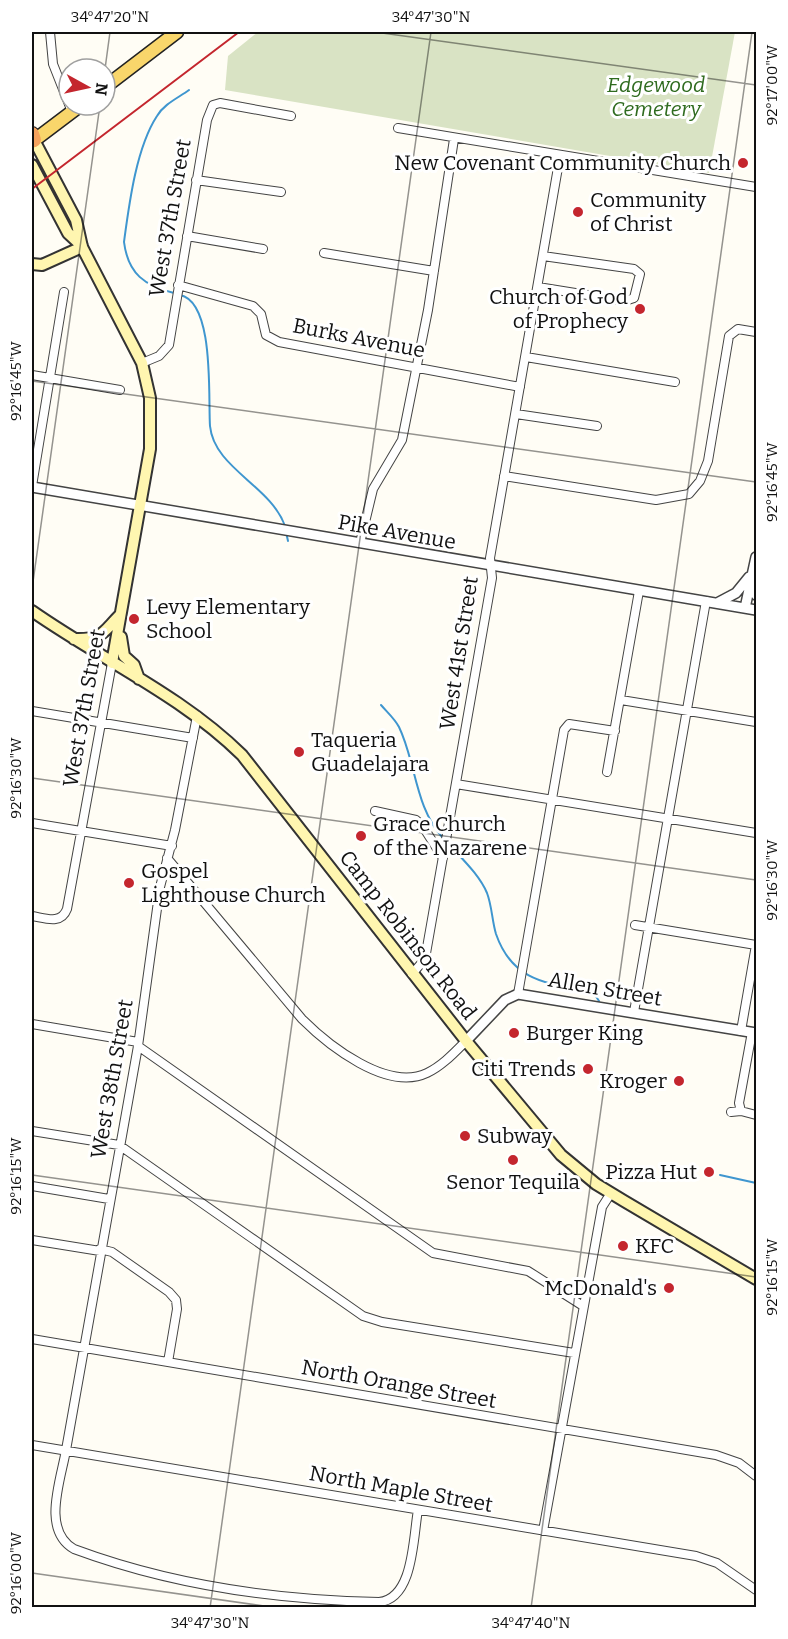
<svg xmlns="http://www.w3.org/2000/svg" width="788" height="1639" font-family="Bitter,serif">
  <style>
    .cemetery { fill: #d9e3c4 }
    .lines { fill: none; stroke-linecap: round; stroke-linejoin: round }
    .stream { stroke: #3f96cf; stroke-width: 2 }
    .minor-casing { stroke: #444; stroke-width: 10 }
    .tertiary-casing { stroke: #444; stroke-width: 12 }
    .secondary-casing { stroke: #333; stroke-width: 14 }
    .primary-casing { stroke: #222; stroke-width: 15 }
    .motorway-casing { stroke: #222; stroke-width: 16 }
    .minor { stroke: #fff; stroke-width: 8 }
    .tertiary { stroke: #fff; stroke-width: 9 }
    .secondary { stroke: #fff6b0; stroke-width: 10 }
    .primary { stroke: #f9d66b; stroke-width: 12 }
    .motorway { stroke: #f5a25d; stroke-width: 14 }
    .rail { stroke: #c4262e; stroke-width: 2 }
    .ticks { fill: none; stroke: #111; stroke-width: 1.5; stroke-opacity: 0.45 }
    .poi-dot { fill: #c4262e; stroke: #fff; stroke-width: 2 }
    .labels { text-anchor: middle; stroke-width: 6; stroke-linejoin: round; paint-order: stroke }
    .park-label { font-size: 21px; font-style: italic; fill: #2f6b1f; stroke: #fff }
    .poi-label { font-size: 21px; fill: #111; stroke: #fff; text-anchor: start }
    .street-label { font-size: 21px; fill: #111; stroke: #fff }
    .neatline { fill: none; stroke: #111; stroke-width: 2 }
    .ticks-label { font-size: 15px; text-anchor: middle; fill: #111 }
  </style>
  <rect width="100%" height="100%" fill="#fffdf5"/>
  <path class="cemetery" d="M258,32H735L709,173L225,90L228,56Z"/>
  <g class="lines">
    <path class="stream" d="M174,293C145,286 128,274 124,242C129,205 136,148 157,116C164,104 178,98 189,90
      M180,295C215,302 208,398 210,426C214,468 271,486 285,526
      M286,532L288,541
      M381,705C387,712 395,719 399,727C416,762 415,808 443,838
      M447,842C461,858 479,874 487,893C492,906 492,921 496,934C513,983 549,983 593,992L599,1001
      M720,1175L756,1183"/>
    <defs>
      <path id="minor" d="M50,32L53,64L72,112
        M398,128L756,187
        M196,180L281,192
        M187,236L263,249
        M324,253L434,271
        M178,285L253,306L261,314L266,335L279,342L520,387
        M538,287L625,301L634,298L640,274L634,269L543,256
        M526,357L675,382
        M142,363L159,356L169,345L207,120L213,105L220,103L291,116
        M32,375L120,390
        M516,414L597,426
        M504,476L656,500L689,494L700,481L708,461L729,336L738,329L756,332
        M32,486L64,292
        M360,543L373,489L402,440L428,310L454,139
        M621,700L756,722
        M32,711L193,738
        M197,716L175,830L160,887L138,1046L66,1450C61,1480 41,1530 74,1549C171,1585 276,1600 379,1602C414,1599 413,1537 418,1510
        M607,772L639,591
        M456,784L756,833
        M375,811L416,820L422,825L443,858
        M32,823L172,846
        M167,858L302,1019C328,1045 387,1092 427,1073C442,1066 454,1053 466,1041
        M32,916C45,918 61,925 67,909L112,663
        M635,925L756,945
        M412,974L425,959L492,578L490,558L560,156
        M518,994L564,730L569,724L615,731
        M634,1012L706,601
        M32,1024L138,1042
        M741,1031L756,945
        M138,1046L433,1253L528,1271L583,1306
        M741,1111L739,1103L752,1032
        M731,1112L741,1111L756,1115
        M32,1131L119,1145L363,1316L382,1322L574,1353
        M32,1186L109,1199
        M32,1240L100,1251
        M100,1249L112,1252L169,1292L176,1300L177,1309L168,1362
        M32,1339L716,1455L739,1463L756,1476
        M32,1445L696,1556L717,1563L756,1590
        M543,1531L602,1207L611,1193"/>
      <path id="tertiary" d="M32,487L756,610
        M752,580L756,595
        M719,602L736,593L749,577
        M745,608L756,557
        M466,1041L505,1000L518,994L756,1033"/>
      <path id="secondary" d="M34,140L76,220L82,247L142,363L150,398V449L112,663
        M32,165L68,233L82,246
        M32,264L42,265L82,247
        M32,611C102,660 181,695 242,755L466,1041L561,1155L596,1184L624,1201L756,1279
        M121,637L124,656L134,665L139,679
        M74,639C103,640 102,633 120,615"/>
      <path id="primary" d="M105,87L177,32
        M32,142L81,105"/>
      <path id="motorway" d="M32,134L34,140"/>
    </defs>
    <use href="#minor" class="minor-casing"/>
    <use href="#tertiary" class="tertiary-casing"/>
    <use href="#secondary" class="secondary-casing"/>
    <use href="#primary" class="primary-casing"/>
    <use href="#motorway" class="motorway-casing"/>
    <use href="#minor" class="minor"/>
    <use href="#tertiary" class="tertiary"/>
    <use href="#secondary" class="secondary"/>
    <use href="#primary" class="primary"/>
    <use href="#motorway" class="motorway"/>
    <path class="rail" d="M32,189L239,32"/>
  </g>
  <path class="ticks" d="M375,32L756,85M105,69L110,32M32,381L756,482M32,589L100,105M32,778L756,880M32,1175L756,1277M32,1573L278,1608M210,1608L431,32M531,1608L752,32"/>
  <g class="poi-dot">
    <circle cx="743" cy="163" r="6"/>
    <circle cx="578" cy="212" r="6"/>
    <circle cx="640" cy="309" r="6"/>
    <circle cx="134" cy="619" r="6"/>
    <circle cx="299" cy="752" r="6"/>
    <circle cx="361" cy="836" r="6"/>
    <circle cx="129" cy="883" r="6"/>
    <circle cx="514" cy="1033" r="6"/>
    <circle cx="588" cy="1069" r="6"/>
    <circle cx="679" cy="1081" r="6"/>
    <circle cx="465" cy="1136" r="6"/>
    <circle cx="513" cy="1160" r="6"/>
    <circle cx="709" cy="1172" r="6"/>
    <circle cx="623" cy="1246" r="6"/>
    <circle cx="669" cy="1288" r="6"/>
  </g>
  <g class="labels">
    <g class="park-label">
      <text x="656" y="92">Edgewood<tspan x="656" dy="24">Cemetery</tspan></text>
    </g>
    <g class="poi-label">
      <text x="731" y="170" text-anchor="end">New Covenant Community Church</text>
      <text x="590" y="207">Community<tspan x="590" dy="24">of Christ</tspan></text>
      <text x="628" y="304" text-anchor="end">Church of God<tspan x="628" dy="24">of Prophecy</tspan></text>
      <text x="146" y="614">Levy Elementary<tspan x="146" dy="24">School</tspan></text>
      <text x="311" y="747">Taqueria<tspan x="311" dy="24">Guadelajara</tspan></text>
      <text x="373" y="831">Grace Church<tspan x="373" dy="24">of the Nazarene</tspan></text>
      <text x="141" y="878">Gospel<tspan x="141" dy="24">Lighthouse Church</tspan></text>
      <text x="526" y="1040">Burger King</text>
      <text x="576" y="1076" text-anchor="end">Citi Trends</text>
      <text x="667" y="1088" text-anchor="end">Kroger</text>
      <text x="477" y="1143">Subway</text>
      <text x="697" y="1179" text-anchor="end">Pizza Hut</text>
      <text x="513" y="1189" text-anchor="middle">Senor Tequila</text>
      <text x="635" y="1253">KFC</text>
      <text x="657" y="1295" text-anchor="end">McDonald's</text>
    </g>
    <g class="street-label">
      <text transform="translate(170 218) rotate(-80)" y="7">West 37th Street</text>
      <text transform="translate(359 338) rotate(11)" y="7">Burks Avenue</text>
      <text transform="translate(397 532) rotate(10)" y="7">Pike Avenue</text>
      <text transform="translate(459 653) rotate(-81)" y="7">West 41st Street</text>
      <text transform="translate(84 708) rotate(-80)" y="7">West 37th Street</text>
      <text transform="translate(408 935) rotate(52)" y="7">Camp Robinson Road</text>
      <text transform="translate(605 989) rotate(10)" y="7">Allen Street</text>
      <text transform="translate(112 1079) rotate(-80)" y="7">West 38th Street</text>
      <text transform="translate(399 1384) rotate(10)" y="7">North Orange Street</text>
      <text transform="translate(401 1489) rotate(10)" y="7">North Maple Street</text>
    </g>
  </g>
  <rect width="788" height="1639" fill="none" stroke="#ffffff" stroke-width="66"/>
  <g transform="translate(87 87) rotate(98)"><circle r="28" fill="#ffffff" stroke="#a0a0a0" stroke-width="1.5"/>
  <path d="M0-4.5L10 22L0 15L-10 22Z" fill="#c4262e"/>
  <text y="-9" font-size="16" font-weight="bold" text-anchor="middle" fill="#111111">N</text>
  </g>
  <rect x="33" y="33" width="722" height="1573" class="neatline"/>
  <g class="ticks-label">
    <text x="110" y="22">34°47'20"N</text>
    <text x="431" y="22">34°47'30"N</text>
    <text transform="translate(772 85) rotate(-90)" y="5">92°17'00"W</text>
    <text transform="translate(16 381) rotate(-90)" y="5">92°16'45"W</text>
    <text transform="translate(772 482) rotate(-90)" y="5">92°16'45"W</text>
    <text transform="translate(16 778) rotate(-90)" y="5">92°16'30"W</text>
    <text transform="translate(772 880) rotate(-90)" y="5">92°16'30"W</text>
    <text transform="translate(16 1176) rotate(-90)" y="5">92°16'15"W</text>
    <text transform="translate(772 1277) rotate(-90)" y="5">92°16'15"W</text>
    <text transform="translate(16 1573) rotate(-90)" y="5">92°16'00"W</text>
    <text x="210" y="1628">34°47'30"N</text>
    <text x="531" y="1628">34°47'40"N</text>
  </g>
</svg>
